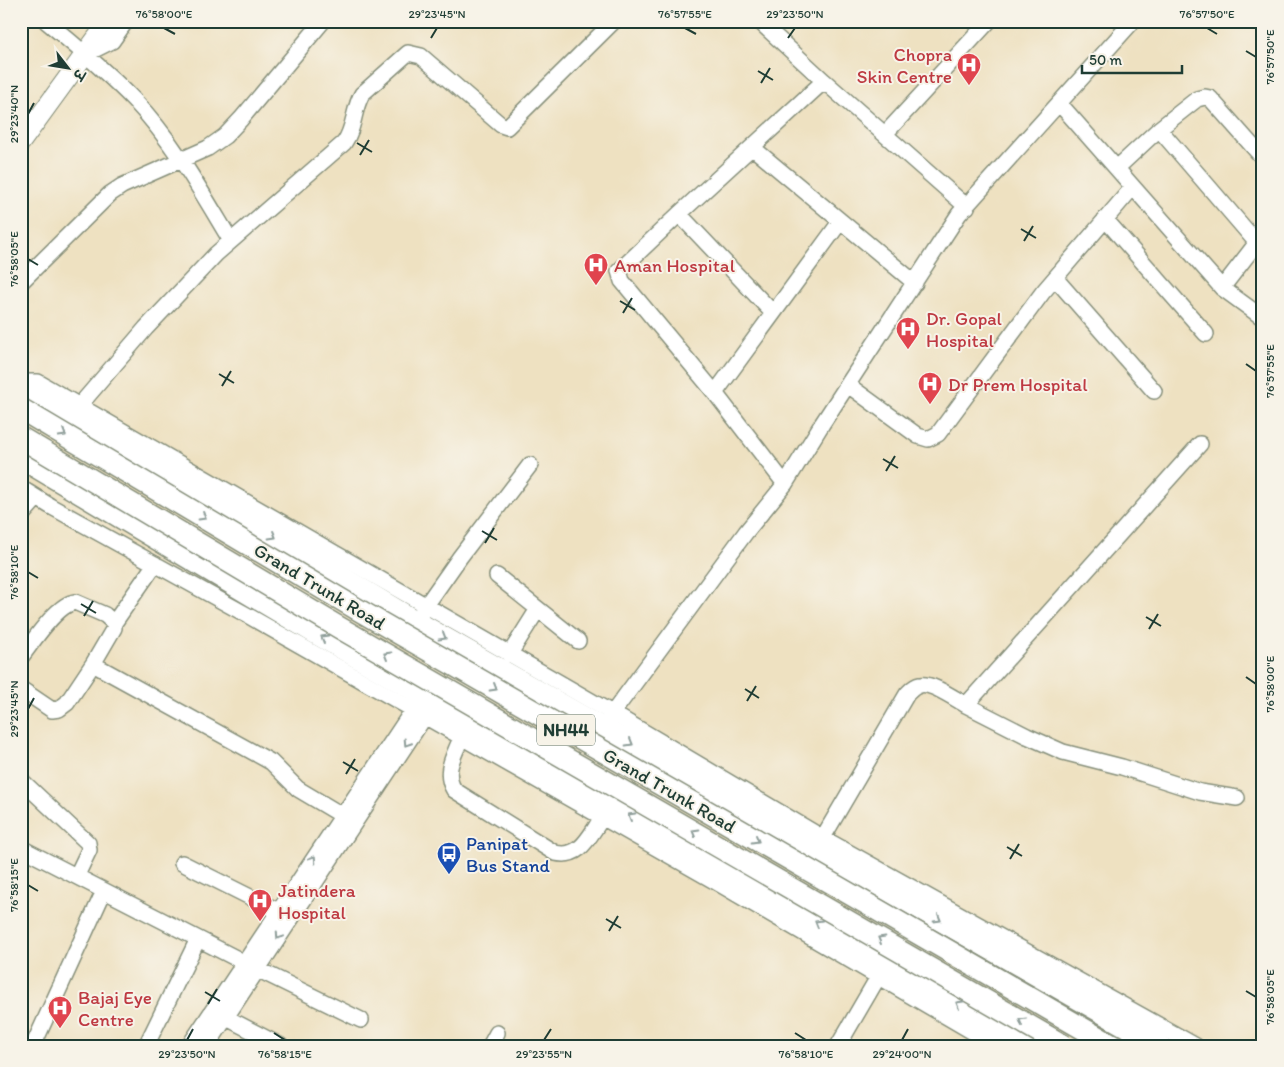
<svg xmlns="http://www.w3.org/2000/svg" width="1284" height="1067" font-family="Itim,'Playpen Sans Deva',sans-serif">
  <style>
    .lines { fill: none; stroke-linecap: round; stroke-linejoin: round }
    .minor-casing { stroke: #868f7a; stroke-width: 18 }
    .major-casing { stroke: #868f7a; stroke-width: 21 }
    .highway-casing { stroke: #868f7a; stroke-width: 24 }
    .minor { stroke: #fff; stroke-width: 15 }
    .major { stroke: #fff; stroke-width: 19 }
    .highway { stroke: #fff; stroke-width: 21 }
    .highway-bridge-casing { stroke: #868f7a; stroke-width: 24; stroke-linecap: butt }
    .highway-bridge { stroke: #fff; stroke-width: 21 }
    .oneway { stroke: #8f9e9a }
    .ticks { fill: none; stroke: #1f3d34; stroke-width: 2 }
    .labels { text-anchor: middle; stroke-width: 4; stroke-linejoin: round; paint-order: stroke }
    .shield { fill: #f7f3e8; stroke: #60746a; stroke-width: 1 }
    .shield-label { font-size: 18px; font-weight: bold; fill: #1f3d34 }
    .health-label { font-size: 19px; fill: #be3a42; stroke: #f7f3e8; text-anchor: start }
    .street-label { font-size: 19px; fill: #1f3d34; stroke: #f7f3e8 }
    .transit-label { font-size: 19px; fill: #164399; stroke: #f7f3e8; text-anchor: start }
    .neatline { fill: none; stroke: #1f3d34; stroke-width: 2 }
    .ticks-label { font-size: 12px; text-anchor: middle; fill: #1f3d34 }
  </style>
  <rect width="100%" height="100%" fill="#f7f3e8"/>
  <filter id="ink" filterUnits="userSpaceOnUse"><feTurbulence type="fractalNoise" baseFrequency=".02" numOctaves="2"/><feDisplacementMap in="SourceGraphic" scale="10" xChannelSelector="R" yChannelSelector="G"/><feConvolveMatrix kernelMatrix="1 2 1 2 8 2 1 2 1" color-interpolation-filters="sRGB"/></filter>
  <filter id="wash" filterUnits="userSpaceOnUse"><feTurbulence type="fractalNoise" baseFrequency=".0096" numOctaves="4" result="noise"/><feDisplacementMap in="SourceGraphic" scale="20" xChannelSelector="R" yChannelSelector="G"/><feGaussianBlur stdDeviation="1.12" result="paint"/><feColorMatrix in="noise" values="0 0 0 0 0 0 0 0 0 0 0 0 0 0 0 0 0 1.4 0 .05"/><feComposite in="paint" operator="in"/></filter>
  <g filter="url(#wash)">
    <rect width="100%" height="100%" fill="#eee1c1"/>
  </g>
  <g filter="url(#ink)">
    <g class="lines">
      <defs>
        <path id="minor" d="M46,21C76,46 107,72 134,100C174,142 202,193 231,241
          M759,21L824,81L967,207
          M86,54L112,41L126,21
          M1059,103L1222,288L1263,318
          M1159,129L1257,243
          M885,134L989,21
          M753,148L915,283
          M1117,168L1159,129L1197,99L1205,97L1210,98L1263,158
          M679,214L773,313
          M1105,219L1206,334
          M1055,278L1154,391
          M21,282L110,194L122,186L208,148L225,136L241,119L323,21
          M1222,288L1262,236
          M21,382H38L612,713L823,838L1196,1046
          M848,385L918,436L928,439L938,434L1043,292L1133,187
          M715,393L840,222
          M79,406L146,328L216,254L344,143C355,128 353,109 362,94L408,53L421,56L501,125L507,127L614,21
          M785,484L715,393L622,281L619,271L679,214L824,81
          M21,488L50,506L247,615L716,882L997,1046
          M21,516L37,498
          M497,576L578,641
          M420,614L460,557L530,465
          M114,623L155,564
          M509,655L538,609
          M21,657C32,643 57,604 75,602L105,615L114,623V628L93,664
          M21,689L52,710L59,709L67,703L93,664L271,762L298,789L350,820
          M966,705L1027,736L1063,752L1122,767L1200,792L1237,798
          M606,722L746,532L785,484L822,424L959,214L1133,21
          M461,738C454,756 443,772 454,790L555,853C581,859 589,836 602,818
          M21,780L88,843L89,850L77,875
          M818,846L907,694C911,690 914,686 920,685C931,682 955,699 966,705L1200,444
          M21,848L257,969L361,1020
          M182,863L278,911
          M225,1017L281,1046
          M33,1046L104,891
          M146,1046L198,939
          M189,1046L417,704
          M207,1046L429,710
          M490,1046L497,1033
          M838,1046L884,967"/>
        <path id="major" d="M21,142L109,21"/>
        <path id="highway" d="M21,385L415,621L1161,1046
          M21,458L315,633L1031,1046"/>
      </defs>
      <use href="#minor" class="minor-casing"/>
      <use href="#major" class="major-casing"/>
      <use href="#highway" class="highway-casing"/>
      <use href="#minor" class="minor"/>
      <use href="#major" class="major"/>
      <use href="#highway" class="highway"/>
      <defs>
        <path id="highway-bridge" d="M21,409L357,609L1113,1046
          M21,438L340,628L1064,1046"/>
      </defs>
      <use href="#highway-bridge" class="highway-bridge-casing"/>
      <use href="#highway-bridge" class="highway-bridge"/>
    </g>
    <defs><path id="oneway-chevron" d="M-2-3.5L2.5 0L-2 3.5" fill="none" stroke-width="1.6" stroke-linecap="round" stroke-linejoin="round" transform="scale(1.25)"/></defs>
    <g class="oneway">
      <use href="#oneway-chevron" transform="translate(63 434) rotate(31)"/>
      <use href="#oneway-chevron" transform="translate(203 517) rotate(31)"/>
      <use href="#oneway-chevron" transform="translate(273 536) rotate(31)"/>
      <use href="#oneway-chevron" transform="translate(443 637) rotate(30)"/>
      <use href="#oneway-chevron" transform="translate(324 638) rotate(-150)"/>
      <use href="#oneway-chevron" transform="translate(387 655) rotate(-150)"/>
      <use href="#oneway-chevron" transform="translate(494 688) rotate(30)"/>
      <use href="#oneway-chevron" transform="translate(407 743) rotate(123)"/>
      <use href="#oneway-chevron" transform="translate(630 743) rotate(30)"/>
      <use href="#oneway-chevron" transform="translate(631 816) rotate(-150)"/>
      <use href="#oneway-chevron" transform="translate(695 832) rotate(-150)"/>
      <use href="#oneway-chevron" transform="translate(756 840) rotate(30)"/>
      <use href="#oneway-chevron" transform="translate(313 859) rotate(-56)"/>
      <use href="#oneway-chevron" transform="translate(938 919) rotate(30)"/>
      <use href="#oneway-chevron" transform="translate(818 923) rotate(-150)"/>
      <use href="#oneway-chevron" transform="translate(279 936) rotate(124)"/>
      <use href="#oneway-chevron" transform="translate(881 939) rotate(-150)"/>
      <use href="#oneway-chevron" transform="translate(959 1004) rotate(-150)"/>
      <use href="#oneway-chevron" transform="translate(1022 1021) rotate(-150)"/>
    </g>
  </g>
  <path class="ticks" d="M164,28L175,34M685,28L696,34M1207,28L1217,34M431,38L437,28M788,38L795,28M1246,51L1256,57M758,71L773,80M761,83L770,68M28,114L34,103M357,143L372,152M360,155L369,140M1021,229L1036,238M1024,241L1033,226M28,259L38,265M620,301L635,310M623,313L632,298M1246,364L1256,371M219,374L234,383M222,386L231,371M883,459L898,468M886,471L895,456M482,531L497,540M485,543L494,528M28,572L38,578M81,604L96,613M84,616L93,601M1146,617L1161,626M1149,629L1158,614M1246,677L1256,684M745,689L759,698M747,701L756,686M28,709L34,698M343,762L358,771M346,774L355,759M1007,847L1022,856M1010,859L1019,844M28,885L38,891M606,919L621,928M609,931L618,916M1246,991L1256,997M205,992L220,1001M208,1004L217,989M274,1033L285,1040M795,1033L806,1040M187,1040L193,1029M544,1040L551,1029M902,1040L908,1029"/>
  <defs>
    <symbol id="hospital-pin" viewBox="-11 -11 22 30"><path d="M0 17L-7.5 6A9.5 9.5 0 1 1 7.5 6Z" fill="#e0444e" stroke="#f7f3e8"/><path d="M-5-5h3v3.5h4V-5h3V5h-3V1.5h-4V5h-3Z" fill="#fff"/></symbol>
    <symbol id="bus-pin" viewBox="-11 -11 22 30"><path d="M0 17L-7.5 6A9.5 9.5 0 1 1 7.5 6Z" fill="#1a4fb4" stroke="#f7f3e8"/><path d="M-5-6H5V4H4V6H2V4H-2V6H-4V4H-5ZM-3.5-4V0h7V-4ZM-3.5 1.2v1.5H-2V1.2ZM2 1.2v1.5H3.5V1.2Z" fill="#fff"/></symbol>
  </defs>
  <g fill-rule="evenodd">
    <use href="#hospital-pin" x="955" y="51" width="28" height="38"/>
    <use href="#hospital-pin" x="582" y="251" width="28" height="38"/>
    <use href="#hospital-pin" x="894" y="315" width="28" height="38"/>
    <use href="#hospital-pin" x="916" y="370" width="28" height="38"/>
    <use href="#bus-pin" x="435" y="840" width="28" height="38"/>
    <use href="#hospital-pin" x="246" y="887" width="28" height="38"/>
    <use href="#hospital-pin" x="46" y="994" width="28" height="38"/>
  </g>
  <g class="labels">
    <rect class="shield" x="537" y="714.5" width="58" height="31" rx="4"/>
    <g class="shield-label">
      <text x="566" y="736">NH44</text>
    </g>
    <g class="health-label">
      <text x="952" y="61" text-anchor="end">Chopra<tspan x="952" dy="22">Skin Centre</tspan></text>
      <text x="614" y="272">Aman Hospital</text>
      <text x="926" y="325">Dr. Gopal<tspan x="926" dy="22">Hospital</tspan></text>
      <text x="948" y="391">Dr Prem Hospital</text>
      <text x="278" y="897">Jatindera<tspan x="278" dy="22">Hospital</tspan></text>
      <text x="78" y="1004">Bajaj Eye<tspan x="78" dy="22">Centre</tspan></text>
    </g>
    <g class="street-label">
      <text transform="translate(320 586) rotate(31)" y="7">Grand Trunk Road</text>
      <text transform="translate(670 790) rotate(30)" y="7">Grand Trunk Road</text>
    </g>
    <g class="transit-label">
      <text x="466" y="850">Panipat<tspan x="466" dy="22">Bus Stand</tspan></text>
    </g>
  </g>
  <rect width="1284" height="1067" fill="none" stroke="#f7f3e8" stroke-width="55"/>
  <g transform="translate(68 68) rotate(121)" stroke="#f7f3e8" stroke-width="4" paint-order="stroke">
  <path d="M0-4L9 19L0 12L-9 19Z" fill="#1f3d34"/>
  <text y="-8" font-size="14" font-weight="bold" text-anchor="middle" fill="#1f3d34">उ</text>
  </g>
  <path d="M1082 65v8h100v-8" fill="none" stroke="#1f3d34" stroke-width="2.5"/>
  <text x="1089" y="65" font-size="15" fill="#1f3d34" stroke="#f7f3e8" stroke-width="4" paint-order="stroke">50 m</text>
  <rect x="28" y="28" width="1228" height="1012" class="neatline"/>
  <g class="ticks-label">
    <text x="164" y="18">76°58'00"E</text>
    <text x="437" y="18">29°23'45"N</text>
    <text x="685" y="18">76°57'55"E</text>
    <text x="795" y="18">29°23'50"N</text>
    <text x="1207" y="18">76°57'50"E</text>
    <text transform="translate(1270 57) rotate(-90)" y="4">76°57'50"E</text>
    <text transform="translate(14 114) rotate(-90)" y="4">29°23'40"N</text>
    <text transform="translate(14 259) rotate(-90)" y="4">76°58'05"E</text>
    <text transform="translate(1270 371) rotate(-90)" y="4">76°57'55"E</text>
    <text transform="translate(14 572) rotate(-90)" y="4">76°58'10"E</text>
    <text transform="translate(1270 684) rotate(-90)" y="4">76°58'00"E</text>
    <text transform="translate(14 709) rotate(-90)" y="4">29°23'45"N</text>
    <text transform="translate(14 885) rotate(-90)" y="4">76°58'15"E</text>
    <text transform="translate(1270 997) rotate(-90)" y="4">76°58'05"E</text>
    <text x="187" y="1058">29°23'50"N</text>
    <text x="285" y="1058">76°58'15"E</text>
    <text x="544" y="1058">29°23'55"N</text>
    <text x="806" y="1058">76°58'10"E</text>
    <text x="902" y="1058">29°24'00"N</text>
  </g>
</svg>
